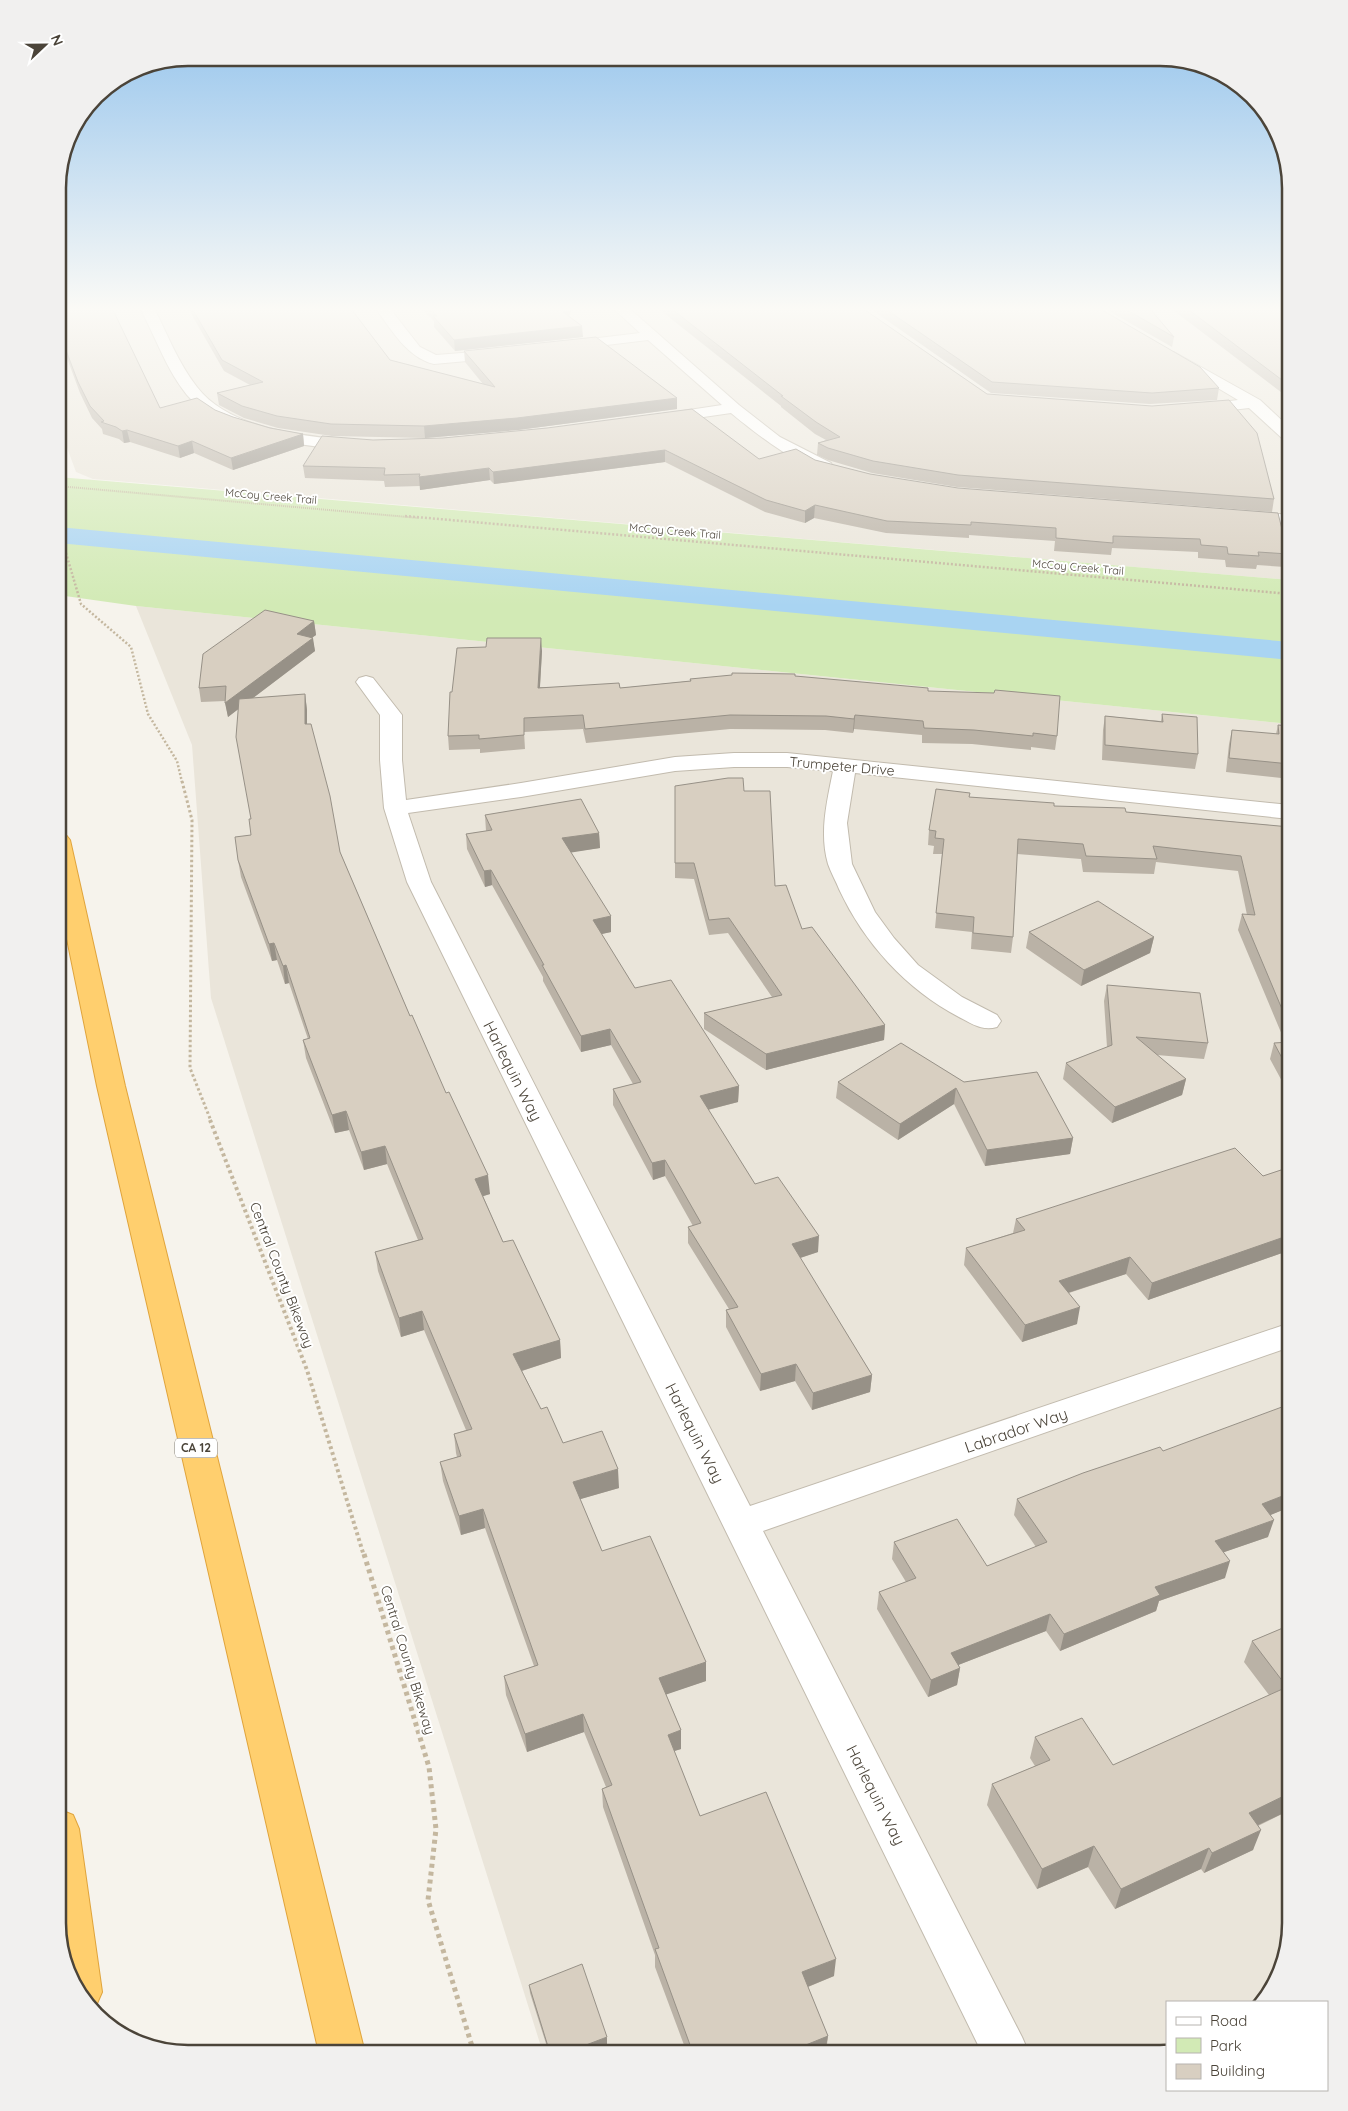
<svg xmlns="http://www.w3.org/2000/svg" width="1348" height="2111" font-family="Quicksand,sans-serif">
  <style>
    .residential { fill: #eae5da }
    .green { fill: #d2eab5 }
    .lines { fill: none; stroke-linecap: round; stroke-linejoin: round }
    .canal { fill: #a9d4f2; fill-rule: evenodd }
    .minor-casing { stroke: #c2bbae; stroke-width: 2 }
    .highway-casing { stroke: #e0a43c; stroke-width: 2 }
    .path-far4 { stroke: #c4b79f; stroke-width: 2; stroke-dasharray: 1 1; stroke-linecap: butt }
    .path-far3 { stroke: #c4b79f; stroke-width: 2.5; stroke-dasharray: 2 2; stroke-linecap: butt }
    .path-far2 { stroke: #c4b79f; stroke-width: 3; stroke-dasharray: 2.5 2.5; stroke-linecap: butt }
    .path-far1 { stroke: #c4b79f; stroke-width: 4; stroke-dasharray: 3 3; stroke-linecap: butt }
    .path { stroke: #c4b79f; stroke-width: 5; stroke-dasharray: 4 4; stroke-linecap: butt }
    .minor { fill: #fff; fill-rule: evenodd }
    .highway { fill: #ffcf6e; fill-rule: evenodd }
    .wall { fill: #bab2a6 }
    .shaded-wall { fill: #979187 }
    .building { fill: #d8cfc1; stroke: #979187 }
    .labels { text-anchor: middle; stroke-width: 4; stroke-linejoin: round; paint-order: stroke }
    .far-street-label { font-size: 11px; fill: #4b4439; stroke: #fff }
    .shield { fill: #fff; stroke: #817c74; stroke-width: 1 }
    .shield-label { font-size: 12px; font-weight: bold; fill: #4b4439 }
    .street-label { font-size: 14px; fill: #4b4439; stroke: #fff }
    .near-street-label { font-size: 16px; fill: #4b4439; stroke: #fff }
    .rim { fill: none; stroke: #4b4439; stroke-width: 2.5 }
  </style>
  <rect width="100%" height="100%" fill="#f6f3ec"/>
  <path class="residential" d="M58,310H1290V580L93,479L76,472L58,423Z
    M136,606L1290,724V1923L1269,1995L1261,2002H1167V2052L1160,2053H543L211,998L192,745Z"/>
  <path class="green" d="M58,477L1290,580V724L136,606L58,595Z"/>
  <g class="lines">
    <path class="canal" d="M58,527L1290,642V660L58,543Z"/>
    <defs>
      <path id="minor" d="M141,310H155C168,336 179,364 197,387C230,430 305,436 355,441L361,443L363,446L361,449L355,451C301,445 224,439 187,395C167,371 156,338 141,310Z
        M377,310H391L420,347L436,355L500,350L505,351L507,354L505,357L500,358L434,364C408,358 392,331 377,310Z
        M615,310H631L739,405L780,437L831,463L833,467L831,471C809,476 749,428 731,413L662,423L656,421L654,418L656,415L722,405L648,340L565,350L560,349L558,346L560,343L565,342L640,333Z
        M1174,352L1260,400L1290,428V442L1284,440L1249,408L1197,414L1192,412L1189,409L1192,406L1238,400L1169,359L1167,356L1169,353Z
        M1242,511L1290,515V525L1236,520L1233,516L1236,512Z
        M366,676L373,678L402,715V760L406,800L521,783L675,757L734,753H787L1290,805V819L855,773L847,823L852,864L875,912L894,938L918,965L962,997L997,1015L1001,1021L997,1027C982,1031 972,1024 959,1017C906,989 864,943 839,889C836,881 831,873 828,864C819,833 827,801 833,771L787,767H734L675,771L521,797L408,813L431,882L750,1506L1290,1323V1347L763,1531L1022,2037L1029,2053H982L407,882L384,808L380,760V715L356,682L359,678Z"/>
      <path id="highway" d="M58,833L66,835L70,840L125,1086L365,2053H319L97,1086L58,895Z
        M58,1809L73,1815L79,1829L102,1992L95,2008L71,1981L58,1923Z"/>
    </defs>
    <use href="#minor" class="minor-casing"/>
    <use href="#highway" class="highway-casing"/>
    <path class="path-far4" d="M58,486L419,518"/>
    <path class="path-far3" d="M405,516L1290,594
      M58,526L81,604L131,647L148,714L177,761L182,782"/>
    <path class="path-far2" d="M182,781L192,820L190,1068L211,1121"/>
    <path class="path-far1" d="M210,1120L307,1370L364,1556"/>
    <path class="path" d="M364,1554L429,1767L436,1829L428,1900L474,2053"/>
    <use href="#minor" class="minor"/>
    <use href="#highway" class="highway"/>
  </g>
  <path class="wall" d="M58,310L160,408L215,410L233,417L270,428L303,434L304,446L233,470L194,453L180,458L130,442L124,443L119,439L103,434L102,429L92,418L80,393L58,334Z
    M189,310H352L390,360L483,384L465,362L464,351L677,409L518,430L425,438L332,436L278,428L244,418L219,405L217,393L250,385L224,371Z
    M423,310H572L569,316L583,337L455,351L434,327V321Z
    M660,310H865L987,394L1274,499L1272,512L957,487L872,473L828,460L817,455L818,443L826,440L815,434L781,407V406Z
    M872,310H1102L1219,388L1217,400L1150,404L991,393Z
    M1107,310H1151L1174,337L1172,347Z
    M1173,310H1290V399Z
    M547,428L759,459L815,460L870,474L1288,554L1285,567L1257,565L1256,569L1226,567L1225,560L1198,558V552L1112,548L1111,555L1054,551L1055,541L969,535V538L886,533L814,518L805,523L765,512L665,462L494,484L490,480L420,490V486L385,487L384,481L305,478L303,466L373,440L443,438Z
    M314,621L316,635L312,637L315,651L253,698L305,694L307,710V724L340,852L410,1016L490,1194L483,1196L503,1242L560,1340L561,1358L522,1371L541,1409L563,1443L619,1488L580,1499L602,1551L706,1662V1681L666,1694L681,1730V1749L674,1751L700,1816L834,1976L808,1987L828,2036L826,2053H687L655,1967V1955L603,1807L602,1789L606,1787L584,1732L527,1752L506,1695L504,1676L534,1666L485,1528L461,1535L443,1481L440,1462L457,1457L456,1453L454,1434L466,1430L424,1330L401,1337L378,1271L375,1252L418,1240L387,1164L364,1170L349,1130L335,1133L306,1058L303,1040L308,1039L289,983L285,984L277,960L272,961L241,877L238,860L251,835V819L238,709L228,717L225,701L201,702L199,688Z
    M486,647L542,651L540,687L620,688L690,681V679L795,676L928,691L1057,736L1055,750L1031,747V750L972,744L922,743V735L854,729L853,733L825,730L730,729L586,743L583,729L524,732L525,749L480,753V749L449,750L448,736L452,692Z
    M1162,714L1198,754L1195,769L1102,760L1103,730L1105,716L1161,721Z
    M1278,725L1290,726V779L1226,772L1229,744L1232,730L1276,734Z
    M675,786L744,791L775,886L802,929L885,1025L884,1040L766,1070L704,1029V1013L772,997L728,933L709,935L694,879L675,878Z
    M969,797L1054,806L1126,812L1290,827V1096L1270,1059L1274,1043L1285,1042L1238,930L1242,914L1247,915L1238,871L1156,862L1154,874L1083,872L1081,859L1017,854L1013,937L1011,953L971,949L972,932L935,928L942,854H933L934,846L928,845L929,830Z
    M485,815L599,833L600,848L570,852L611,932L601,934L635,988L739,1086L738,1102L708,1110L755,1184L818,1252L800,1258L872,1375L870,1392L812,1410L795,1381L760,1391L726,1327V1310L729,1309L688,1243V1227L693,1226L665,1176L653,1180L613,1105V1089L633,1084L611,1045L581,1052L543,981V977L492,885L485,887L467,849L466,834L486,831Z
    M1029,932L1154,937L1150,953L1081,986L1026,948Z
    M1107,985L1208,1043L1204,1059L1157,1055L1186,1079L1182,1095L1112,1123L1063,1079L1066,1063L1107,1047L1104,1001Z
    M838,1082H964L1073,1138L1070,1154L985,1166L954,1104L898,1140L836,1098Z
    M1290,1167V1242L1285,1244L1282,1253L1148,1300L1126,1274L1069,1293L1077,1324L1022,1342L964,1265L966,1248L1013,1233L1016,1219L1263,1176Z
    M1163,1451L1290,1507L1270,1515L1268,1537L1224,1552L1225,1578L1159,1601L1156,1611L1060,1651L1046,1631L958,1665L960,1668L957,1685L928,1697L877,1609L879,1592L906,1582L892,1559L894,1542L987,1566L1036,1547L1014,1515L1017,1499Z
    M1290,1625V1810L1258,1826L1253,1850L1204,1873L1201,1869L1115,1909L1088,1867L1037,1889L987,1805L992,1784L1035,1766L1030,1758L1035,1737L1113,1765L1269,1695L1244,1662L1252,1641Z
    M529,1985L607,2044L585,2053H549L530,1993Z"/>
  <path class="shaded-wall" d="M565,310H572L564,323L563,312Z
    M582,326L583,337L455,351L454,340Z
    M677,398V409L518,430L425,438L424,426Z
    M127,430L130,442L124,443L122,431Z
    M303,434L304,446L233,470L231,458Z
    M192,441L194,453L180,458L178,446Z
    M665,450V462L494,484L493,472Z
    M489,468L490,480L420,490L419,477Z
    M815,505L814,518L805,523V511Z
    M314,621L316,635L298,648L297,634Z
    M313,638L315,651L228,717L225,703Z
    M541,638L542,651L539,702L538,688Z
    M305,694L307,710V740L305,724Z
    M855,715L854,729L853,733L854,719Z
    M599,833L600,848L562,854V838Z
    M491,870L492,885L485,887L484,871Z
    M611,916V932L593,936V920Z
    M1154,937L1150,953L1081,986L1084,970Z
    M274,943L277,960L272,961L269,944Z
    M286,965L289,983L285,984L283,966Z
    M885,1025L884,1040L766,1070V1054Z
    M610,1029L611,1045L581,1052V1036Z
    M1186,1079L1182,1095L1112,1123L1115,1107Z
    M739,1086L738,1102L699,1112L700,1096Z
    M956,1088L954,1104L898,1140L900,1124Z
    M346,1111L349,1130L335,1133L332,1115Z
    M1073,1138L1070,1154L985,1166L987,1150Z
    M385,1146L387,1164L364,1170L361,1152Z
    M665,1160V1176L653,1180L652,1163Z
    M488,1175L490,1194L477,1198L475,1179Z
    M1290,1227V1242L1285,1244L1282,1253L1148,1300L1152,1283Z
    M819,1236L818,1252L791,1261L792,1244Z
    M1130,1257L1126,1274L1055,1297L1059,1281Z
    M1080,1307L1077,1324L1022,1342L1025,1325Z
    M422,1311L424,1330L401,1337L399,1318Z
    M560,1340L561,1358L515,1373L513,1354Z
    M796,1364L795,1381L760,1391L761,1374Z
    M872,1375L870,1392L812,1410L813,1393Z
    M618,1469L619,1488L574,1501L573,1482Z
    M1290,1493V1507L1256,1521L1262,1504Z
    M483,1509L485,1528L461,1535L459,1516Z
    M1274,1520L1268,1537L1210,1557L1215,1541Z
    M1230,1561L1225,1578L1159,1601L1156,1611L1060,1651L1064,1634L1155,1587Z
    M1050,1614L1046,1631L948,1669L951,1653Z
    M706,1662V1681L659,1697V1678Z
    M960,1668L957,1685L928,1697L931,1680Z
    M583,1714L584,1732L527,1752L525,1734Z
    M681,1730V1749L668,1753V1735Z
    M1290,1793V1810L1241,1833L1249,1813Z
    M1261,1830L1253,1850L1204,1873L1212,1853Z
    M1094,1846L1088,1867L1037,1889L1042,1869Z
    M1209,1848L1201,1869L1115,1909L1121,1889Z
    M836,1959L834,1976L800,1990L802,1972Z
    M828,2036L825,2053H786Z
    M607,2037V2044L585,2053H565Z"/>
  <path class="building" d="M58,310H113L160,408L197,398L215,410L233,417L270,428L303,434L231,458L192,441L178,446L127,430L122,431L116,427L101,422L104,421L90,406L78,382L58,329Z
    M193,310H352L390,360L495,387L464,351L596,337L677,398L517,418L424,426L331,424L277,416L242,406L217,393L263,382L222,360Z
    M432,310H565L563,312L582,326L454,340L433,316H437Z
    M673,310H865L987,394L1152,406L1229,400L1257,433L1274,499L958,475L873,461L828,448L818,443L840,437L816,422L781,396H783Z
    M887,310H1102L1200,367L1219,388L1152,393L992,382Z
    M1127,310H1151L1174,337Z
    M1189,310H1290V386Z
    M692,409L759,459L796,449L815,460L870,474L958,488L1278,513L1288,554L1258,552L1259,556L1228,554L1227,547L1201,545L1200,539L1113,536V543L1056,538V528L971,522V525L887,521L815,505L805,511L766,500L665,450L493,472L489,468L419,477L420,474L384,475L385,468L303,466L322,436L373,440L443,438L547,428Z
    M265,610L314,621L297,634L313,638L225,703L226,686L199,688L203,654Z
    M487,638H541L538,688L619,683L620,688L691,681L690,679L732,675V673L795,674V676L928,688V691L994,693L995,690L1060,696L1057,736L1033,733V736L974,730L924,728L923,721L855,715L854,719L826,716L730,715L585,729L583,715L524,718V735L479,739V735L448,736L450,692H452L457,648L486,647Z
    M305,694V724H311L330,796L340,852L410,1016L412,1015L446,1093L449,1092L488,1175L475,1179L503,1242L513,1240L560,1340L513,1354L541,1409L547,1407L563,1443L602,1431L618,1469L573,1482L602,1551L650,1536L706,1662L659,1678L681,1730L668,1735L700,1816L766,1792L836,1959L802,1972L828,2036L786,2053H693L655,1949L659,1948L602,1789L612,1785L583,1714L525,1734L504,1676L538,1665L483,1509L459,1516L440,1462L461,1456L454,1434L472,1429L422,1311L399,1318L375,1252L423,1239L385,1146L361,1152L346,1111L332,1115L303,1040L310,1038L286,965L283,966L274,943L269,944L238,860L235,837L251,835L249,819H251L236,737L239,699Z
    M1162,714L1197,717L1198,754L1105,745V716L1163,722Z
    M1278,725L1290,726V764L1229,758L1232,730L1279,734Z
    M728,778H743L744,791H770L775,886L786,885L802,929L812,927L885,1025L766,1054L704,1013L782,995L729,918L709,920L694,863H675V786Z
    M936,789L970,793L969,797L1054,803V806L1125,808L1126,812L1290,827V1028L1242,914L1255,915L1241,856L1153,846L1157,859L1086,856L1083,844L1018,839L1013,937L973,933L974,917L936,913L944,839L935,838L936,831L929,830Z
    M581,799L599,833L562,838L611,916L593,920L635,988L671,980L739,1086L700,1096L755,1184L778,1177L819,1236L792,1244L872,1375L813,1393L796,1364L761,1374L726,1310L738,1307L688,1227L701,1223L665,1160L652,1163L613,1089L641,1082L610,1029L581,1036L542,965H544L491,870L484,871L466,834L492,830L485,815Z
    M1098,901L1154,937L1084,970L1029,932Z
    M1107,985L1200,993L1208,1043L1136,1037L1186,1079L1115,1107L1066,1063L1112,1045Z
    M1290,1042V1073L1274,1043Z
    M901,1043L964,1082L1037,1072L1073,1138L987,1150L956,1088L900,1124L838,1082Z
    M1235,1148L1263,1176L1290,1167V1227L1281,1230L1287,1236L1152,1283L1130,1257L1059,1281L1080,1307L1025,1325L966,1248L1025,1230L1016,1219Z
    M1290,1404V1493L1262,1504L1274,1520L1215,1541L1230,1561L1155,1587L1160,1595L1064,1634L1050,1614L951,1653L960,1668L931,1680L879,1592L916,1578L894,1542L957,1519L987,1566L1047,1542L1017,1499L1083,1473L1160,1447L1163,1451Z
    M1290,1625V1793L1249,1813L1261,1830L1212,1853L1209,1848L1121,1889L1094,1846L1042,1869L992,1784L1050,1760L1035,1737L1082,1718L1113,1765L1287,1687L1252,1641Z
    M582,1964L607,2037L565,2053H550L529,1985Z"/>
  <linearGradient id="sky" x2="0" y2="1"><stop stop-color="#8fc1ec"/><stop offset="0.51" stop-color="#fbfaf6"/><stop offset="1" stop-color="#fbfaf6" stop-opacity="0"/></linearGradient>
  <rect width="1348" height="606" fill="url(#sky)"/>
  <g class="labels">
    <g class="far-street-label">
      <text transform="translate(271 496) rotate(5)" y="4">McCoy Creek Trail</text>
      <text transform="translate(675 531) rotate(5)" y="4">McCoy Creek Trail</text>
      <text transform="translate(1078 567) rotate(5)" y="4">McCoy Creek Trail</text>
    </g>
    <rect class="shield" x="175" y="1438.5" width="42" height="19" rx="4"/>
    <g class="shield-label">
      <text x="196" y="1452">CA 12</text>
    </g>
    <g class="street-label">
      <text transform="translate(842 766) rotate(5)" y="5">Trumpeter Drive</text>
      <text transform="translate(282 1275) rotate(69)" y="5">Central County Bikeway</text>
      <text transform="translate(408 1660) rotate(73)" y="5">Central County Bikeway</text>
    </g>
    <g class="near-street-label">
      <text transform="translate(513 1071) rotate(63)" y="6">Harlequin Way</text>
      <text transform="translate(1016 1430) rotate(-19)" y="6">Labrador Way</text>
      <text transform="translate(695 1433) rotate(63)" y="6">Harlequin Way</text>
      <text transform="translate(876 1795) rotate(63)" y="6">Harlequin Way</text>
    </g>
  </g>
  <path d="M0 0H1348V2111H0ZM188 66H1160A122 122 0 0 1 1282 188V1923A122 122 0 0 1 1160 2045H188A122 122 0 0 1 66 1923V188A122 122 0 0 1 188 66Z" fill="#f1f0ef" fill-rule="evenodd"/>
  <path class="rim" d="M188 66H1160A122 122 0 0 1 1282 188V1923A122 122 0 0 1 1160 2045H188A122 122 0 0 1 66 1923V188A122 122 0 0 1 188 66Z"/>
  <rect x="1166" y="2001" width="162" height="90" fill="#ffffff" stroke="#b7b4b0"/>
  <rect x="1176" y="2017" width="25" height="8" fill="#ffffff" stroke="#b7b4b0"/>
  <text x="1210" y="2026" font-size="15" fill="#4b4439">Road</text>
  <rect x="1176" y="2038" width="25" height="15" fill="#d2eab5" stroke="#b7b4b0"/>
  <text x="1210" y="2051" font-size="15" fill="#4b4439">Park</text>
  <rect x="1176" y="2064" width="25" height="15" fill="#d8cfc1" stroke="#b7b4b0"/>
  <text x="1210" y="2076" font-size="15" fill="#4b4439">Building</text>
  <g transform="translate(45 45) rotate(68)" stroke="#ffffff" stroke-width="4" paint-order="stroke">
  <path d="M0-4L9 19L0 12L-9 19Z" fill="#4b4439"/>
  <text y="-8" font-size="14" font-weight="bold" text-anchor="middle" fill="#4b4439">N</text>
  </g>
</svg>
